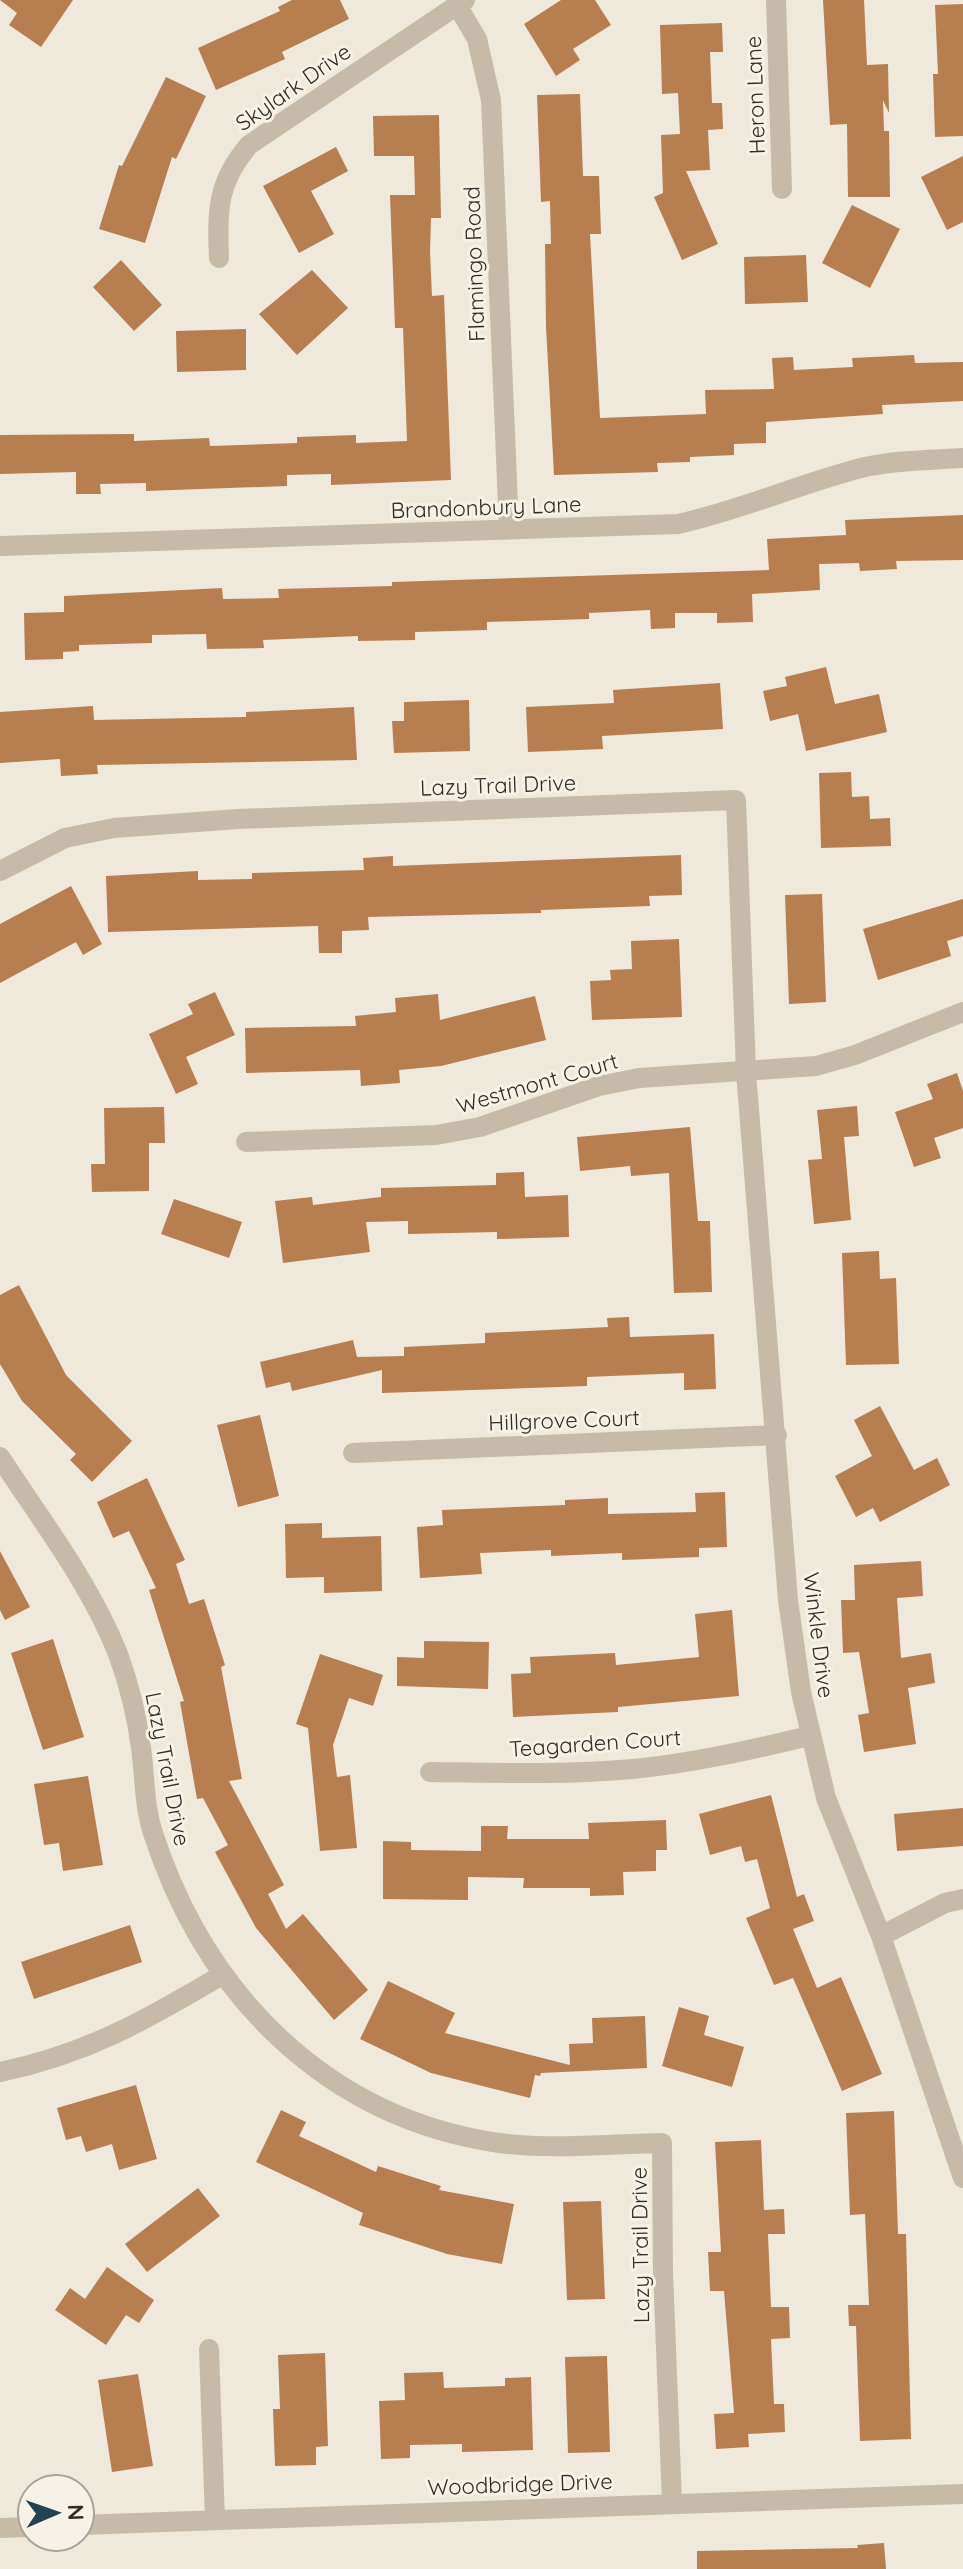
<svg xmlns="http://www.w3.org/2000/svg" width="963" height="2569" font-family="Quicksand,sans-serif">
  <style>
    .building { fill: #b77e50 }
    .lines { fill: none; stroke-linecap: round; stroke-linejoin: round }
    .street { stroke: #c5bba8; stroke-width: 20 }
    .labels { text-anchor: middle; stroke-width: 6; stroke-linejoin: round; paint-order: stroke }
    .street-label { font-size: 22px; fill: #332d27; stroke: #f7f2e7 }
  </style>
  <rect width="100%" height="100%" fill="#eee9db"/>
  <path class="building" d="M0,0H73L41,47L9,25L17,13Z
    M292,0H340L349,19L282,52L285,59L216,90L198,48L280,11L278,7Z
    M561,0H595L611,25L573,49L580,60L556,76L524,24Z
    M823,0H864L867,65L888,64L889,113L883,100L884,131H889L890,197H848L847,124L830,125Z
    M963,4V136L935,137L933,74H938L935,5Z
    M722,23L723,52H710L712,103H722L723,129L708,130L710,170L686,171L718,244L682,260L654,197L663,193L661,135L680,134L678,93L662,94L660,25Z
    M166,77L206,96L176,159L172,157L145,243L99,229L119,165L122,166Z
    M580,94L583,176H599L601,234H590L600,418L706,414L705,390L774,389L772,358L793,357L794,370L853,367L852,358L914,355L915,363L963,362V401L882,405L883,414L766,422V443L734,444V455L690,457V462L657,463L658,472L554,475L546,326L545,244H551L550,201L541,202L537,95Z
    M439,115L441,218H431L430,252L432,296L444,295L451,480L331,485V474L287,475V486L146,491V483L100,484L101,494H76V472L0,474V435L134,434V441L209,438L210,446L297,443V437L356,435V443L407,441L403,328H395L390,195H415L414,156H374L373,116Z
    M336,147L348,171L311,191L334,234L299,253L263,186Z
    M963,156V222L947,230L921,177Z
    M852,205L900,229L870,288L822,263Z
    M806,255L808,302L745,304L744,257Z
    M121,260L162,305L134,331L93,287Z
    M312,270L348,308L297,355L259,314Z
    M246,329V370L177,372L176,331Z
    M963,515V560L896,561L897,569L860,571L859,563L819,564L820,590L752,594L753,622L717,623V613H675V628L651,629L650,610L589,613V619L487,622V630L415,632V640L358,641V636L263,640L264,648L207,649L206,634L152,635V643L79,645V651L63,652V659L25,660L24,613L64,612V596L222,588L223,599L279,598L278,589L392,586V582L769,570L767,539L846,535L845,520Z
    M826,667L835,704L879,694L887,732L806,751L798,714L770,721L763,691L787,686L785,677Z
    M720,683L723,729L602,736L603,749L528,752L526,707L614,703L613,690Z
    M469,700L470,751L394,753L392,721H404V702Z
    M93,706L94,720L246,717V712L354,707L357,760L97,765L98,774L61,776L60,759L0,763V712Z
    M851,772L852,797L869,796L870,819L890,818L891,846L821,848L819,773Z
    M681,855L682,895L649,896L650,906L541,910V913L368,917L369,930L342,931V953H319L318,926L108,932L106,876L198,871V880L252,879V873L364,870L363,858L393,856V866Z
    M71,886L102,944L83,955L76,942L0,983V924Z
    M822,894L826,1002L789,1004L785,895Z
    M963,899V936L947,941L951,956L878,980L863,929Z
    M679,939L682,1017L592,1020L590,981L611,980L610,970L632,969L631,941Z
    M215,992L235,1035L186,1057L198,1084L176,1094L149,1034L193,1014L188,1004Z
    M438,994L440,1020L535,996L546,1040L441,1066L399,1070L400,1083L361,1086L360,1070L246,1073L245,1028L356,1026L355,1016L396,1012L395,998Z
    M957,1073L963,1091V1128L934,1138L941,1158L914,1167L895,1112L933,1099L927,1084Z
    M857,1106L859,1136L844,1137L851,1220L814,1224L808,1160L822,1159L817,1110Z
    M164,1107L165,1143H149V1191L92,1192L91,1164H105L104,1108Z
    M690,1127L698,1221H710L712,1292L674,1293L669,1173L631,1176L630,1166L580,1171L577,1137Z
    M524,1172L525,1197L568,1195L569,1237L497,1239V1232L408,1234V1221L366,1222L370,1252L283,1263L275,1201L312,1197L313,1205L381,1197V1188L496,1185V1173Z
    M174,1199L242,1222L229,1258L161,1234Z
    M879,1251L880,1279L896,1278L899,1364L846,1365L842,1253Z
    M19,1285L66,1375L132,1441L92,1482L70,1460L76,1454L22,1401L0,1364V1295Z
    M629,1317L630,1337L714,1334L716,1389L684,1390V1373L587,1377V1386L382,1393V1370L292,1391L290,1382L266,1388L260,1362L353,1340L357,1357L404,1356V1347L485,1343V1333L608,1327L607,1318Z
    M880,1406L914,1470L937,1458L950,1485L880,1522L873,1508L856,1517L835,1476L872,1456L854,1420Z
    M260,1415L279,1496L238,1507L217,1425Z
    M147,1478L185,1560L176,1564L189,1604L204,1599L225,1665L221,1667L242,1779L229,1781L284,1885L268,1894L286,1929L303,1914L368,1990L334,2020L256,1928L215,1852L228,1845L203,1798L197,1799L180,1702L184,1701L149,1590L156,1588L129,1531L113,1538L97,1502Z
    M725,1492L727,1547L699,1548V1557L622,1560V1553L551,1556V1550L480,1553L482,1574L420,1578L417,1527L443,1525L442,1510L565,1505V1500L608,1498V1514L696,1512L695,1493Z
    M322,1523V1538L381,1536L382,1591L324,1593V1577L286,1578L285,1524Z
    M0,1551L30,1607L5,1620L0,1610Z
    M921,1561L923,1596L897,1598L901,1658L931,1653L935,1683L908,1688L916,1744L864,1752L858,1715L869,1713L859,1652L843,1653L841,1600H855L854,1565Z
    M732,1610L739,1696L618,1707V1712L513,1717L511,1674L531,1673L530,1657L615,1653L616,1665L699,1657L695,1614Z
    M53,1639L84,1737L43,1750L11,1653Z
    M424,1641L489,1642L488,1689L397,1686V1657L424,1658Z
    M320,1654L383,1675L373,1706L349,1698L333,1745L337,1777L350,1775L357,1848L320,1851L308,1728L296,1724Z
    M88,1776L103,1865L63,1871L59,1843L44,1845L34,1784Z
    M771,1795L797,1897L804,1894L814,1921L793,1929L817,1988L841,1977L882,2074L842,2091L793,1978L774,1985L746,1918L770,1908L757,1859L745,1862L741,1846L710,1855L699,1814Z
    M963,1808V1846L897,1851L894,1814Z
    M666,1820L667,1850H656V1871L623,1872L624,1895L590,1896V1888H523L524,1878L468,1877V1900L383,1899V1841L411,1842V1850L481,1851V1826H508L507,1839H589L588,1823Z
    M130,1925L142,1962L34,1999L21,1962Z
    M388,1981L455,2013L445,2033L570,2065L569,2044L593,2043L592,2018L645,2016L647,2068L541,2073L540,2076L535,2075L530,2098L431,2073L360,2039Z
    M679,2007L709,2016L704,2035L744,2047L732,2087L662,2066Z
    M136,2085L157,2159L119,2170L112,2144L86,2152L81,2136L66,2140L57,2108Z
    M281,2110L306,2122L299,2136L376,2172L378,2166L441,2186L439,2190L514,2204L502,2264L447,2254L359,2225L363,2213L256,2162Z
    M894,2111L898,2234H906L911,2439L860,2441L856,2326H849L848,2305H869L865,2214L850,2215L846,2113Z
    M761,2140L764,2210L784,2209L785,2234H768L771,2307H789L790,2338L771,2339L774,2404H784L785,2432L748,2434L749,2447L716,2449L714,2414L734,2413L724,2291H710L708,2252H721L715,2142Z
    M198,2188L220,2216L147,2272L125,2244Z
    M601,2201L605,2299L567,2300L563,2202Z
    M107,2267L154,2300L139,2323L126,2315L106,2345L55,2310L70,2288L85,2299Z
    M325,2353L328,2446L316,2447V2465L275,2466L273,2409H280L278,2355Z
    M607,2356L610,2452L568,2453L565,2357Z
    M443,2372L444,2388L505,2386V2378L531,2377L533,2450L462,2452V2444L410,2445V2458L381,2459L379,2401L405,2400L404,2373Z
    M138,2374L153,2466L112,2472L98,2380Z
    M884,2543L886,2569H697V2551L858,2548L857,2545Z"/>
  <g class="lines">
    <path class="street" d="M776,0L782,189
      M457,5L477,39L491,100L509,529
      M219,258C217,211 217,182 249,145L465,0
      M1,546L678,524C742,510 801,483 865,467C897,460 931,460 963,458
      M0,871L65,838L114,828L238,819L736,800L746,1072L788,1600L801,1692L826,1798L881,1936L963,2178
      M246,1142L436,1135L480,1127L599,1086L639,1078L816,1066L855,1055L963,1012
      M353,1453L777,1435
      M0,1457C41,1520 90,1583 118,1654C129,1684 137,1717 141,1748C145,1776 144,1806 153,1833C205,1994 326,2118 499,2143C552,2150 608,2144 662,2143L663,2272L672,2502
      M430,1772C498,1773 566,1775 633,1769C693,1763 751,1750 809,1736
      M881,1936L945,1903L963,1899
      M0,2072C87,2054 146,2020 222,1975
      M209,2349L215,2520
      M80,2525L963,2494
      M0,2528L32,2527"/>
  </g>
  <g class="labels">
    <g class="street-label">
      <text transform="translate(293 87) rotate(-35)" y="8">Skylark Drive</text>
      <text transform="translate(755 95) rotate(-92)" y="8">Heron Lane</text>
      <text transform="translate(474 264) rotate(-92)" y="8">Flamingo Road</text>
      <text transform="translate(486 507) rotate(-2)" y="8">Brandonbury Lane</text>
      <text transform="translate(498 785) rotate(-2)" y="8">Lazy Trail Drive</text>
      <text transform="translate(537 1083) rotate(-16)" y="8">Westmont Court</text>
      <text transform="translate(564 1420) rotate(-2)" y="8">Hillgrove Court</text>
      <text transform="translate(819 1635) rotate(83)" y="8">Winkle Drive</text>
      <text transform="translate(595 1743) rotate(-4)" y="8">Teagarden Court</text>
      <text transform="translate(168 1769) rotate(79)" y="8">Lazy Trail Drive</text>
      <text transform="translate(640 2245) rotate(-91)" y="8">Lazy Trail Drive</text>
      <text transform="translate(520 2484) rotate(-2)" y="8">Woodbridge Drive</text>
    </g>
  </g>
  <g transform="translate(56 2513) rotate(88)"><circle r="38" fill="#f7f2e7" stroke="#a9a39a" stroke-width="2"/>
  <path d="M0-6L14 30L0 20L-14 30Z" fill="#22434f"/>
  <text y="-12" font-size="22" font-weight="bold" text-anchor="middle" fill="#332d27">N</text>
  </g>
</svg>
